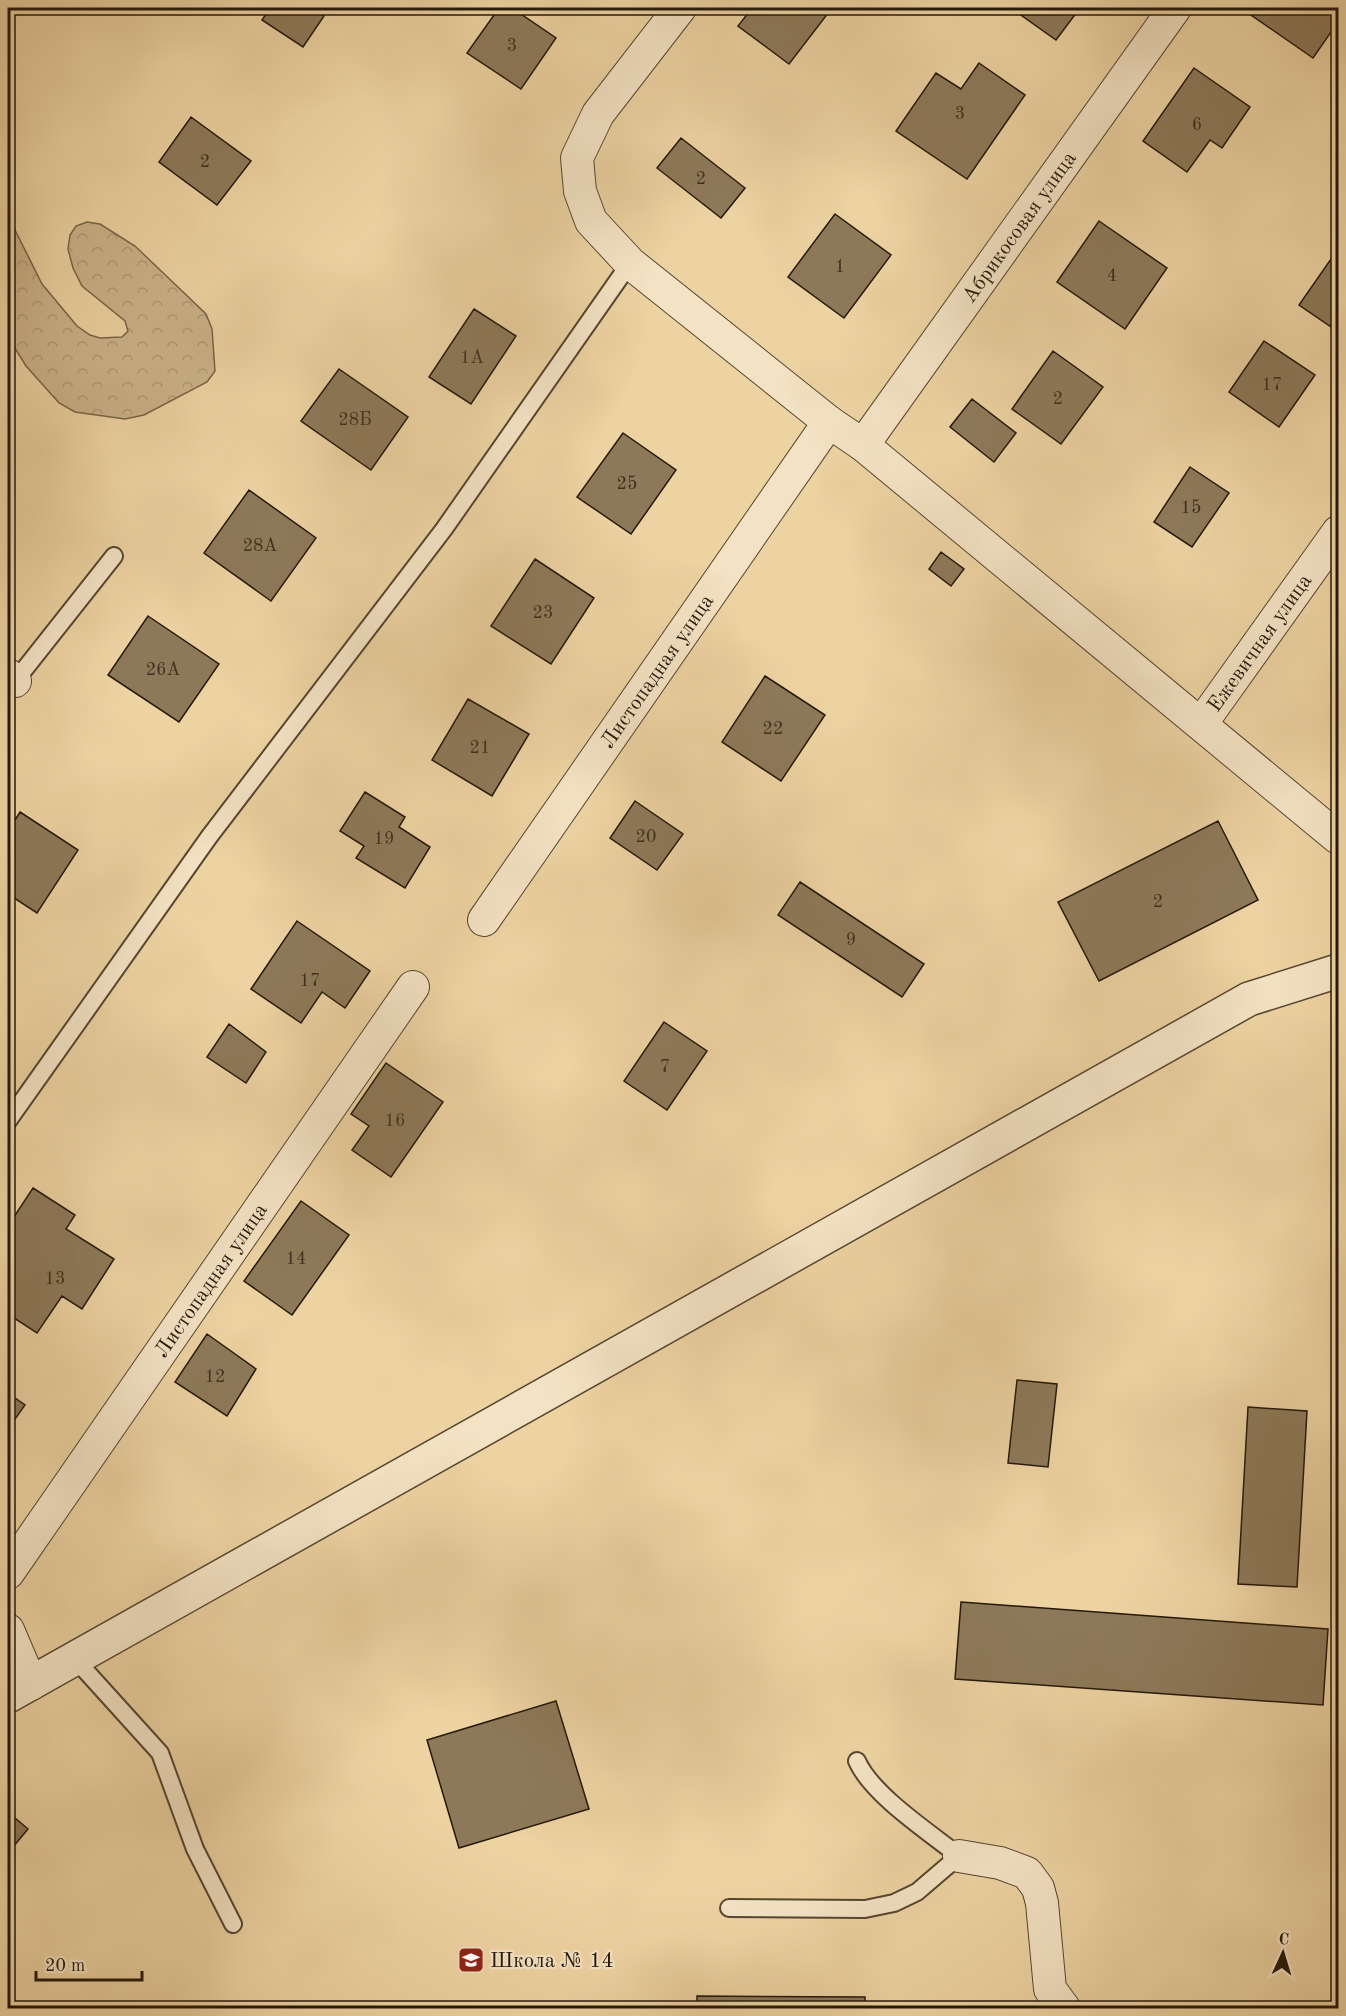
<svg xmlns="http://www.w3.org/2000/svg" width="1346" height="2016" font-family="'Old Standard TT',serif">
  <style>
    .forest { fill: url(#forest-crowns); stroke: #786549; stroke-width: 1.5 }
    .building { fill: #8d7959; stroke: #24180a; stroke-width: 1.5 }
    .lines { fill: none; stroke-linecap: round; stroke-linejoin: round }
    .service-casing { stroke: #564630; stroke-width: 20 }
    .minor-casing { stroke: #564630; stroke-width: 34 }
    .tertiary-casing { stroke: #564630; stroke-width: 36 }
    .service { stroke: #f3e2c3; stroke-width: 16 }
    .minor { stroke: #f3e2c3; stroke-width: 32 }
    .tertiary { stroke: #f3e2c3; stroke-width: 33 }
    .labels { text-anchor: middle; stroke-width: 4.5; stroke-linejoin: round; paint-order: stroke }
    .number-label { font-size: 18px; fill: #3e301e }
    .street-label { font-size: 21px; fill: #24180a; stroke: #f3e2c3 }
    .poi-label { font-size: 21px; fill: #24180a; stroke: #f3e2c3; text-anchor: start }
  </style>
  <defs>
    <pattern id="forest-crowns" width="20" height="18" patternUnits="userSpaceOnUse" patternTransform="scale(1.5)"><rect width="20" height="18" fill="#cbb288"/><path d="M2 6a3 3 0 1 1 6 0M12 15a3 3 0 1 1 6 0" fill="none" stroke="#ae9874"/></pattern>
  </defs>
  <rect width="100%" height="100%" fill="#edd2a2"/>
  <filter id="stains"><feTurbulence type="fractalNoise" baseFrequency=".00333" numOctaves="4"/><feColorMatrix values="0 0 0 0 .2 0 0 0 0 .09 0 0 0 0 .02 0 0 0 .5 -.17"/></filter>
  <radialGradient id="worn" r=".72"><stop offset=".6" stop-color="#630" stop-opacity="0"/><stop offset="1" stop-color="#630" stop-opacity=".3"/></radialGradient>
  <path class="forest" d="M8,216L42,284L77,326L90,335L100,338L122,337L128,331L125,321L82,286L73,268L68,249L70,235L76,226L87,222L100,224L135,246L206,314L212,329L215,371L207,382L144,415L125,419L75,412L59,403L26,366L8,337Z"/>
  <path class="building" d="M270,8H311L324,16L303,47L262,20Z
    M499,8H512L556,38L521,89L467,53Z
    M752,8H832L789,64L738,26Z
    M1011,8H1080L1056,40Z
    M1256,8H1338V22L1313,58L1251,15Z
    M979,63L1025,95L967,179L896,131L936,73L961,89Z
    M1194,68L1250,107L1222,148L1210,140L1187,172L1143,141Z
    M191,117L251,161L217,205L159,162Z
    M681,138L745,188L721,218L657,168Z
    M835,214L891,255L844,318L788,277Z
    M1099,221L1167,268L1125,329L1057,282Z
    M1338,249V323L1334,329L1299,305Z
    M474,309L516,336L471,404L429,377Z
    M1264,341L1315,375L1279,427L1229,392Z
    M1053,351L1103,387L1061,444L1012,409Z
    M339,369L408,417L371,470L301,421Z
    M972,399L1016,433L994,462L950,427Z
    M623,433L676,470L631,534L577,497Z
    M1190,467L1229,493L1192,547L1154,522Z
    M249,490L316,538L271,601L204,553Z
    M941,552L964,569L951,586L929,569Z
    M535,559L594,598L551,664L491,626Z
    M148,616L219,664L179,722L108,675Z
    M765,676L825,715L781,781L722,742Z
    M468,699L529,734L492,796L432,760Z
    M365,792L405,817L399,827L430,847L405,888L356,858L364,846L340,831Z
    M635,801L683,834L657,870L610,838Z
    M20,812L78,850L37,913L8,894V831Z
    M1218,821L1258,900L1099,981L1058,902Z
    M800,882L924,964L902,997L778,915Z
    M297,921L370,971L345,1008L322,992L301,1023L251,989Z
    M664,1022L707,1051L667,1110L624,1081Z
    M229,1024L266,1052L246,1083L207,1057Z
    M386,1063L443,1102L391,1177L352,1150L369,1126L351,1114Z
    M33,1188L75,1215L66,1229L114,1259L82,1309L62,1296L37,1333L8,1314V1226Z
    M301,1201L349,1235L292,1315L244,1281Z
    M207,1334L256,1369L227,1416L175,1382Z
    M1017,1380L1057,1384L1048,1467L1008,1463Z
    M8,1393L25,1405L8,1429Z
    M1248,1407L1307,1411L1297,1587L1238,1584Z
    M961,1602L1328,1629L1323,1705L955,1679Z
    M556,1701L589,1809L459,1848L427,1740Z
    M8,1812L28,1829L8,1853Z
    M697,1996L865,1997V2008H697Z"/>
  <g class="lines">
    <defs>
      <path id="service" d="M12,685L114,556
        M8,1121L209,837L444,529L630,263
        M75,1659L160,1753L195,1849L233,1924
        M729,1908L865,1909L894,1903L917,1892L959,1856C929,1832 872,1795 857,1761"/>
      <g id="minor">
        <path d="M680,8L598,114L577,158L580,191L591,221L630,263L829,422L863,445L1338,838"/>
        <path id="s1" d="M863,445L1175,8"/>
        <path d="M8,675L15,681"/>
        <path id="s2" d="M1201,724L1338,532"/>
        <path id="s3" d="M484,920L829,422"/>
        <path id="s4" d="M8,1573L413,987"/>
        <path d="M8,1630L31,1684"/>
        <path d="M959,1856L1000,1863L1027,1873L1038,1888L1042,1903L1050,1989L1064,2008"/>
      </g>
      <path id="tertiary" d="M8,1696L1249,999L1338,971"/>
    </defs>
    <use href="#service" class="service-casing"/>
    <use href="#minor" class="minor-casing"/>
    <use href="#tertiary" class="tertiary-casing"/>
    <use href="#service" class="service"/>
    <use href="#minor" class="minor"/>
    <use href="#tertiary" class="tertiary"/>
  </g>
  <defs>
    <symbol id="school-square" viewBox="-11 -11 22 22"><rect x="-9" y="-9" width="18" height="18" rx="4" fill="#8f2418" stroke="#f3e2c3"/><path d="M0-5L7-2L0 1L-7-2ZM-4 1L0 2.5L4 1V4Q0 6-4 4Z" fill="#fff"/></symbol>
  </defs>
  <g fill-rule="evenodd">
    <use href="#school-square" x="456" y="1945" width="30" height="30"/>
  </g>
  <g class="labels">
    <g class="number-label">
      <text x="512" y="51">3</text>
      <text x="960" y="119">3</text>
      <text x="1197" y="130">6</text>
      <text x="205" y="167">2</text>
      <text x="701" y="184">2</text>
      <text x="840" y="272">1</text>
      <text x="1112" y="281">4</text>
      <text x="472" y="363">1А</text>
      <text x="1272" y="390">17</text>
      <text x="1058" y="404">2</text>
      <text x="355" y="425">28Б</text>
      <text x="627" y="489">25</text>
      <text x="1191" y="513">15</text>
      <text x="260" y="551">28А</text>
      <text x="543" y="618">23</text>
      <text x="163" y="675">26А</text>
      <text x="773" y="734">22</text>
      <text x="480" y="753">21</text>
      <text x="646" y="842">20</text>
      <text x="384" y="844">19</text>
      <text x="1158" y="907">2</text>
      <text x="851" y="945">9</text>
      <text x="310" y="986">17</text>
      <text x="665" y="1072">7</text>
      <text x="395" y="1126">16</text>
      <text x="296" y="1264">14</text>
      <text x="55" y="1284">13</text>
      <text x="215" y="1382">12</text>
    </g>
    <g class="street-label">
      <text dy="7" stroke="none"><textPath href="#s1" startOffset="268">Абрикосовая улица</textPath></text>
      <text dy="7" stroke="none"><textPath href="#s2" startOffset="100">Ежевичная улица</textPath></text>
      <text dy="7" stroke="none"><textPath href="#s3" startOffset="303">Листопадная улица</textPath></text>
      <text dy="7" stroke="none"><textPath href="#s4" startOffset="356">Листопадная улица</textPath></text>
    </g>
    <g class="poi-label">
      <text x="490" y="1967">Школа № 14</text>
    </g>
  </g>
  <rect width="1346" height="2016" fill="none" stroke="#edd2a2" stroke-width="30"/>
  <rect x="9" y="9" width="1328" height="1998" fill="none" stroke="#24180a" stroke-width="3"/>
  <rect x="15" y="15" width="1316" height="1986" fill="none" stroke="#24180a" stroke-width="1.5"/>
  <g transform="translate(1283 1953) rotate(4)" stroke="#f3e2c3" stroke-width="4.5" paint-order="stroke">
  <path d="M0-4.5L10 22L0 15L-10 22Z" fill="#24180a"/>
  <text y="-9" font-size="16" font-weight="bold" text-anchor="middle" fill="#24180a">С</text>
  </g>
  <path d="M36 1971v9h106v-9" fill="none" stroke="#24180a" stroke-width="3"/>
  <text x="45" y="1971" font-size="18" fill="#24180a" stroke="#f3e2c3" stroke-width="4.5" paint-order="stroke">20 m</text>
  <rect width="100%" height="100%" filter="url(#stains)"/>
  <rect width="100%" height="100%" fill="url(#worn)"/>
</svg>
